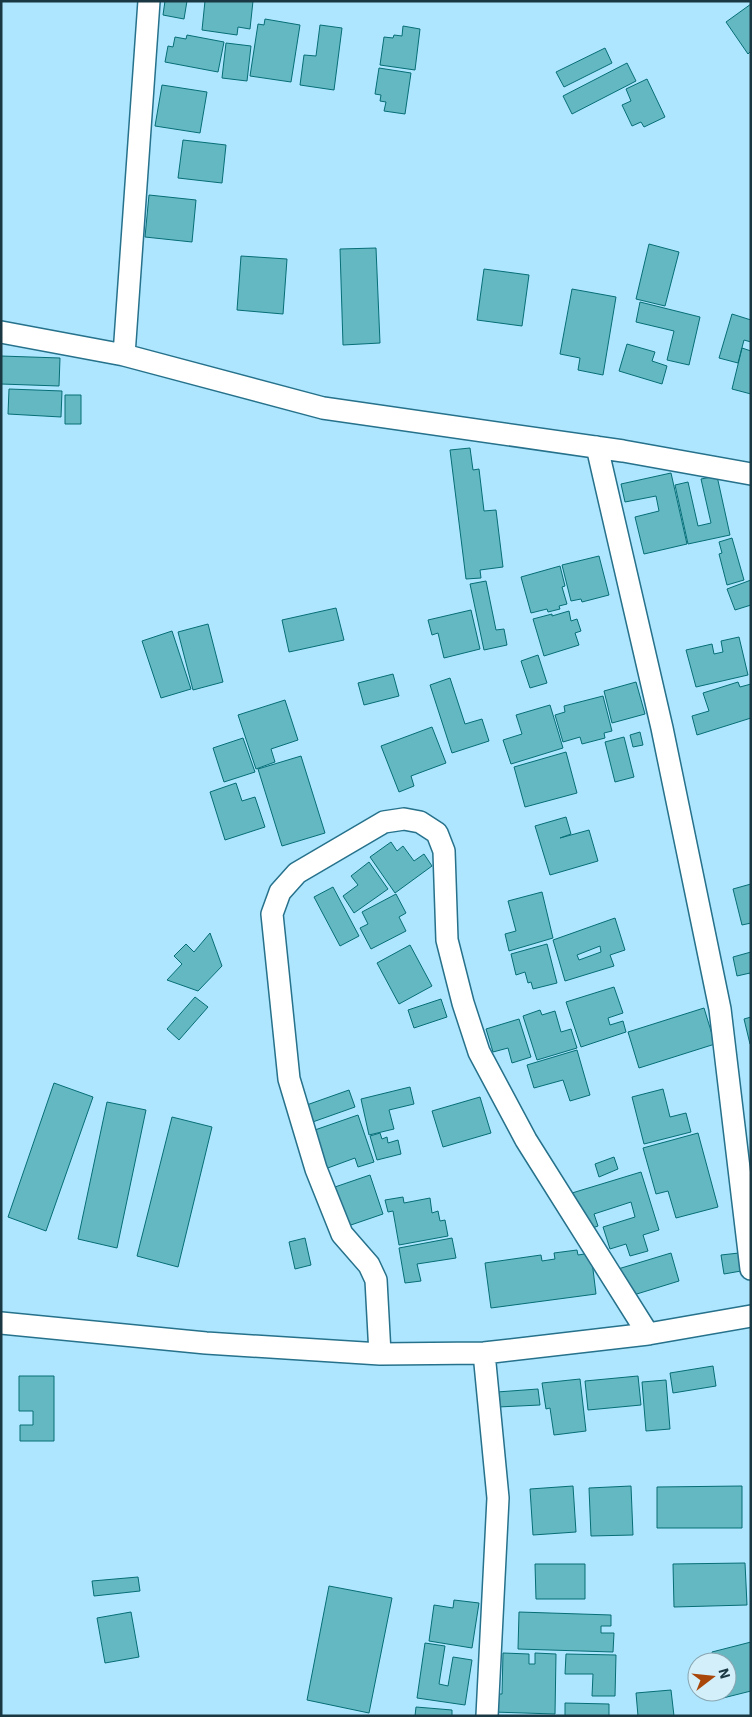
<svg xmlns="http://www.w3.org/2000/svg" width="752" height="1717" font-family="'IBM Plex Sans',sans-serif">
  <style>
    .building { fill: #64b8c1; stroke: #066e77; fill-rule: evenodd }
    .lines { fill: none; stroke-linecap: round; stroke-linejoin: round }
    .minor-casing { stroke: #26718b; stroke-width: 24 }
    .minor { stroke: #fff; stroke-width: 21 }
  </style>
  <rect width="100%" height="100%" fill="#ade6fe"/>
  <path class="building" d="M165,1H187L184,19L163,15Z
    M205,1H253L250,29L238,27L237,35L202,30Z
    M751,4V51L748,54L726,22Z
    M265,19L300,25L291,82L250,76L258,24L264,25Z
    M320,25L342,28L334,90L300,85L304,55L316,56Z
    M403,26L420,29L415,70L380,65L384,37L393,38L394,35L402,36Z
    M187,35L224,42L218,72L165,62L168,46L173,47L175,37L186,39Z
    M226,43L251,46L247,81L222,78Z
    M605,48L612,63L564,87L556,72Z
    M627,63L636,81L572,114L563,96Z
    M379,68L411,73L405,114L384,111L386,102L380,101L381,95L375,94Z
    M647,79L665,117L644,127L641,122L632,126L622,105L631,101L626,89Z
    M162,85L207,92L200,133L155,126Z
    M183,140L226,145L222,183L178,178Z
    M149,195L196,200L192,242L145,237Z
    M649,244L679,252L665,306L636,299Z
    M376,248L380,343L343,345L340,249Z
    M241,256L287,259L283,314L237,310Z
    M484,269L529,275L522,326L477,320Z
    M572,289L616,297L603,375L578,370L580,358L560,354Z
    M640,302L700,317L689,365L667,360L674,331L636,322Z
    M732,314L751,320V342L744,340L738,363L719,358Z
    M627,344L655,352L652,361L667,366L662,384L619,371Z
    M742,348L751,351V394L732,389Z
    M1,356L60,358L59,386L1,384Z
    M9,389L62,391L61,417L8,414Z
    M65,395H81V424H65Z
    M470,448L473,470L479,469L484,511L496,510L503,567L480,570L481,578L466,579L450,450Z
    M671,473L687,544L644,554L635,517L659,511L656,496L625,502L621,484Z
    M717,476L730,535L688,544L675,485L688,482L698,526L711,523L701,479Z
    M732,538L744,580L727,585L719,554L722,553L719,542Z
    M599,556L609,595L582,602L581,599L571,601L562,565Z
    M560,566L565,586L562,587L567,604L559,606L560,609L548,612L547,609L531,613L521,577Z
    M751,580V605L735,610L727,589Z
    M486,581L496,630L504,629L507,645L484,650L470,584Z
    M336,608L344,640L289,652L282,620Z
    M471,610L480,649L444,658L438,633L432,635L428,620Z
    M569,611L571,621L577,619L581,631L575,633L579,645L544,656L533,619L552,614V616Z
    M208,624L223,682L193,690L178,632Z
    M172,631L191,689L161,698L142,641Z
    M739,637L748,675L696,687L686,650L712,644L714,654L723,652L721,641Z
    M538,655L547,683L530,688L521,661Z
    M393,674L399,696L364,705L358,683Z
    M450,678L465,724L482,719L489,741L452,753L430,685Z
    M636,682L645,714L612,723L604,691Z
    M738,682L740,687L751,684V718L697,735L692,716L709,711L703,693Z
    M603,696L612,731L604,733L605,738L582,744L580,737L563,742L555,715L565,712L564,706Z
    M285,700L298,740L271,749L275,762L256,769L238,715Z
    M550,705L563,748L511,764L503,740L522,734L516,715Z
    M432,727L446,763L411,776L414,786L399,792L381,746Z
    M640,732L643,745L633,747L630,735Z
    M624,737L634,777L615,782L605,742Z
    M243,738L255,772L224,782L213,748Z
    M566,752L577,793L525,807L514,767Z
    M301,756L325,833L282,846L258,769Z
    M236,783L242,801L255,797L265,827L225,840L210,792Z
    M566,817L571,834L560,838L589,830L598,861L550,875L535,826Z
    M391,842L397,851L403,846L414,861L424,854L432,866L395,893L370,857Z
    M369,862L388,889L354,913L343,896L358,885L351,876Z
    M751,884V923L742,925L733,889Z
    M333,887L359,936L340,946L314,897Z
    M542,892L553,938L509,951L505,934L516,931L508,901Z
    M396,894L406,913L399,917L406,931L371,949L360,928L368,924L362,912Z
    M615,918L625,950L610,955L614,966L565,981L553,940ZM600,946L601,952L579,960L577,955Z
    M210,933L222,966L198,991L167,980L182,964L174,956L186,944L194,952Z
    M547,944L557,983L533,989L531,982L528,983L525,972L516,975L511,954Z
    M410,945L432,986L399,1004L377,963Z
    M751,952V977L750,973L737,976L733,957Z
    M614,987L623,1013L608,1018L610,1025L623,1021L626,1032L581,1047L566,1002Z
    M195,997L208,1007L179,1040L167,1029Z
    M441,999L447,1017L414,1028L408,1010Z
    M704,1008L715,1044L639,1068L628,1032Z
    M540,1010L542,1015L555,1011L561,1032L571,1029L577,1048L537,1060L523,1016Z
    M751,1017V1044H750L744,1019Z
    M519,1019L531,1057L512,1063L508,1048L493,1052L486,1029Z
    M577,1050L590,1095L570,1101L563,1080L534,1088L527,1065Z
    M54,1083L93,1097L46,1231L8,1217Z
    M410,1087L414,1104L389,1110L394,1129L369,1135L361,1099Z
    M663,1089L670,1117L686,1113L691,1132L644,1144L632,1097Z
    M349,1090L355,1107L307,1124L301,1107Z
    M480,1097L491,1133L443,1147L432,1111Z
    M107,1102L146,1110L117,1248L78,1239Z
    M358,1115L374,1162L358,1167L355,1158L325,1169L312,1131Z
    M172,1117L212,1127L178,1267L137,1256Z
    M380,1133L382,1139L387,1137L388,1143L398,1140L401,1154L377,1160L370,1136Z
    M698,1133L718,1207L676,1218L668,1191L656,1194L643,1148Z
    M614,1157L618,1169L599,1177L595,1164Z
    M641,1172L659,1230L643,1235L648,1251L630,1256L626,1244L610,1249L603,1227L635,1217L631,1202L594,1214L598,1226L584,1231L572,1193Z
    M370,1175L383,1214L345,1227L332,1188Z
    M403,1197L404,1203L430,1198L432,1213L438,1211L440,1221L445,1220L448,1236L399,1245L393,1211L388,1212L385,1200Z
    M305,1238L311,1265L295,1269L289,1242Z
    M452,1238L456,1258L417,1264L421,1281L405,1283L399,1248Z
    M577,1250L578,1255L591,1253L596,1294L491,1308L485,1263L541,1255L542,1261L555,1259L554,1253Z
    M671,1253L679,1281L627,1297L618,1269Z
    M739,1253L741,1271L724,1274L721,1255Z
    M713,1366L716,1386L673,1393L670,1373Z
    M19,1376H54V1441H20V1425H33V1411H19Z
    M638,1376L641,1405L588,1410L585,1381Z
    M580,1379L586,1431L554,1435L550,1408L546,1409L542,1383Z
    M666,1380L670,1429L646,1431L642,1382Z
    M538,1389L540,1405L498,1407L497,1392Z
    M573,1486L576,1532L533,1535L530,1489Z
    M631,1486L633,1535L591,1536L589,1488Z
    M742,1486V1528H657V1487Z
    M745,1563L747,1605L674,1607L673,1564Z
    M535,1564H585V1599H536Z
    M138,1577L140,1591L94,1596L92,1581Z
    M329,1586L392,1598L369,1713L307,1700Z
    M454,1600L479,1603L472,1648L429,1641L434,1605L453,1608Z
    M131,1612L139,1657L105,1663L97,1618Z
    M519,1612L611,1615V1626H601V1633H614L613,1652L518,1649Z
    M751,1642V1691L723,1698L722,1692H727V1662H714L712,1652Z
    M425,1643L445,1646L439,1684L448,1686L453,1657L472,1660L465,1705L417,1698Z
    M503,1653L529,1654V1664H535V1653L556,1654L555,1714L493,1712L494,1694H502Z
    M566,1654L616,1655L615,1696H592L593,1674H565Z
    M671,1690L674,1716H638L636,1693Z
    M565,1703L609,1704V1716H565Z
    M416,1707L452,1710V1716H415Z"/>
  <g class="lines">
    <defs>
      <path id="minor" d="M1,332L124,355L323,408L623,451L751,474
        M124,355L149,1
        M597,447L662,728L720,1009L751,1269
        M1,1323L206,1343L380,1354L484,1353L648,1334L751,1316
        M484,1353L498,1498L487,1716
        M380,1354L376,1280L369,1265L342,1234L316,1169L289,1079L272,914L280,892L297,873L384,822L404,819L420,822L437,833L444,851L447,940L463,1003L479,1052L526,1140L648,1334"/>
    </defs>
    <use href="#minor" class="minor-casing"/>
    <use href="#minor" class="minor"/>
  </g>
  <rect width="752" height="1717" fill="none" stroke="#1a3843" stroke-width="5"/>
  <g transform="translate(712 1677) rotate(74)"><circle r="24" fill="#d3effa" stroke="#89a6b1"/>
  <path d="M0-4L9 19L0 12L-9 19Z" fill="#a9470a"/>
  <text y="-8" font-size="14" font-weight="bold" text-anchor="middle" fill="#1a3843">N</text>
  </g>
</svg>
